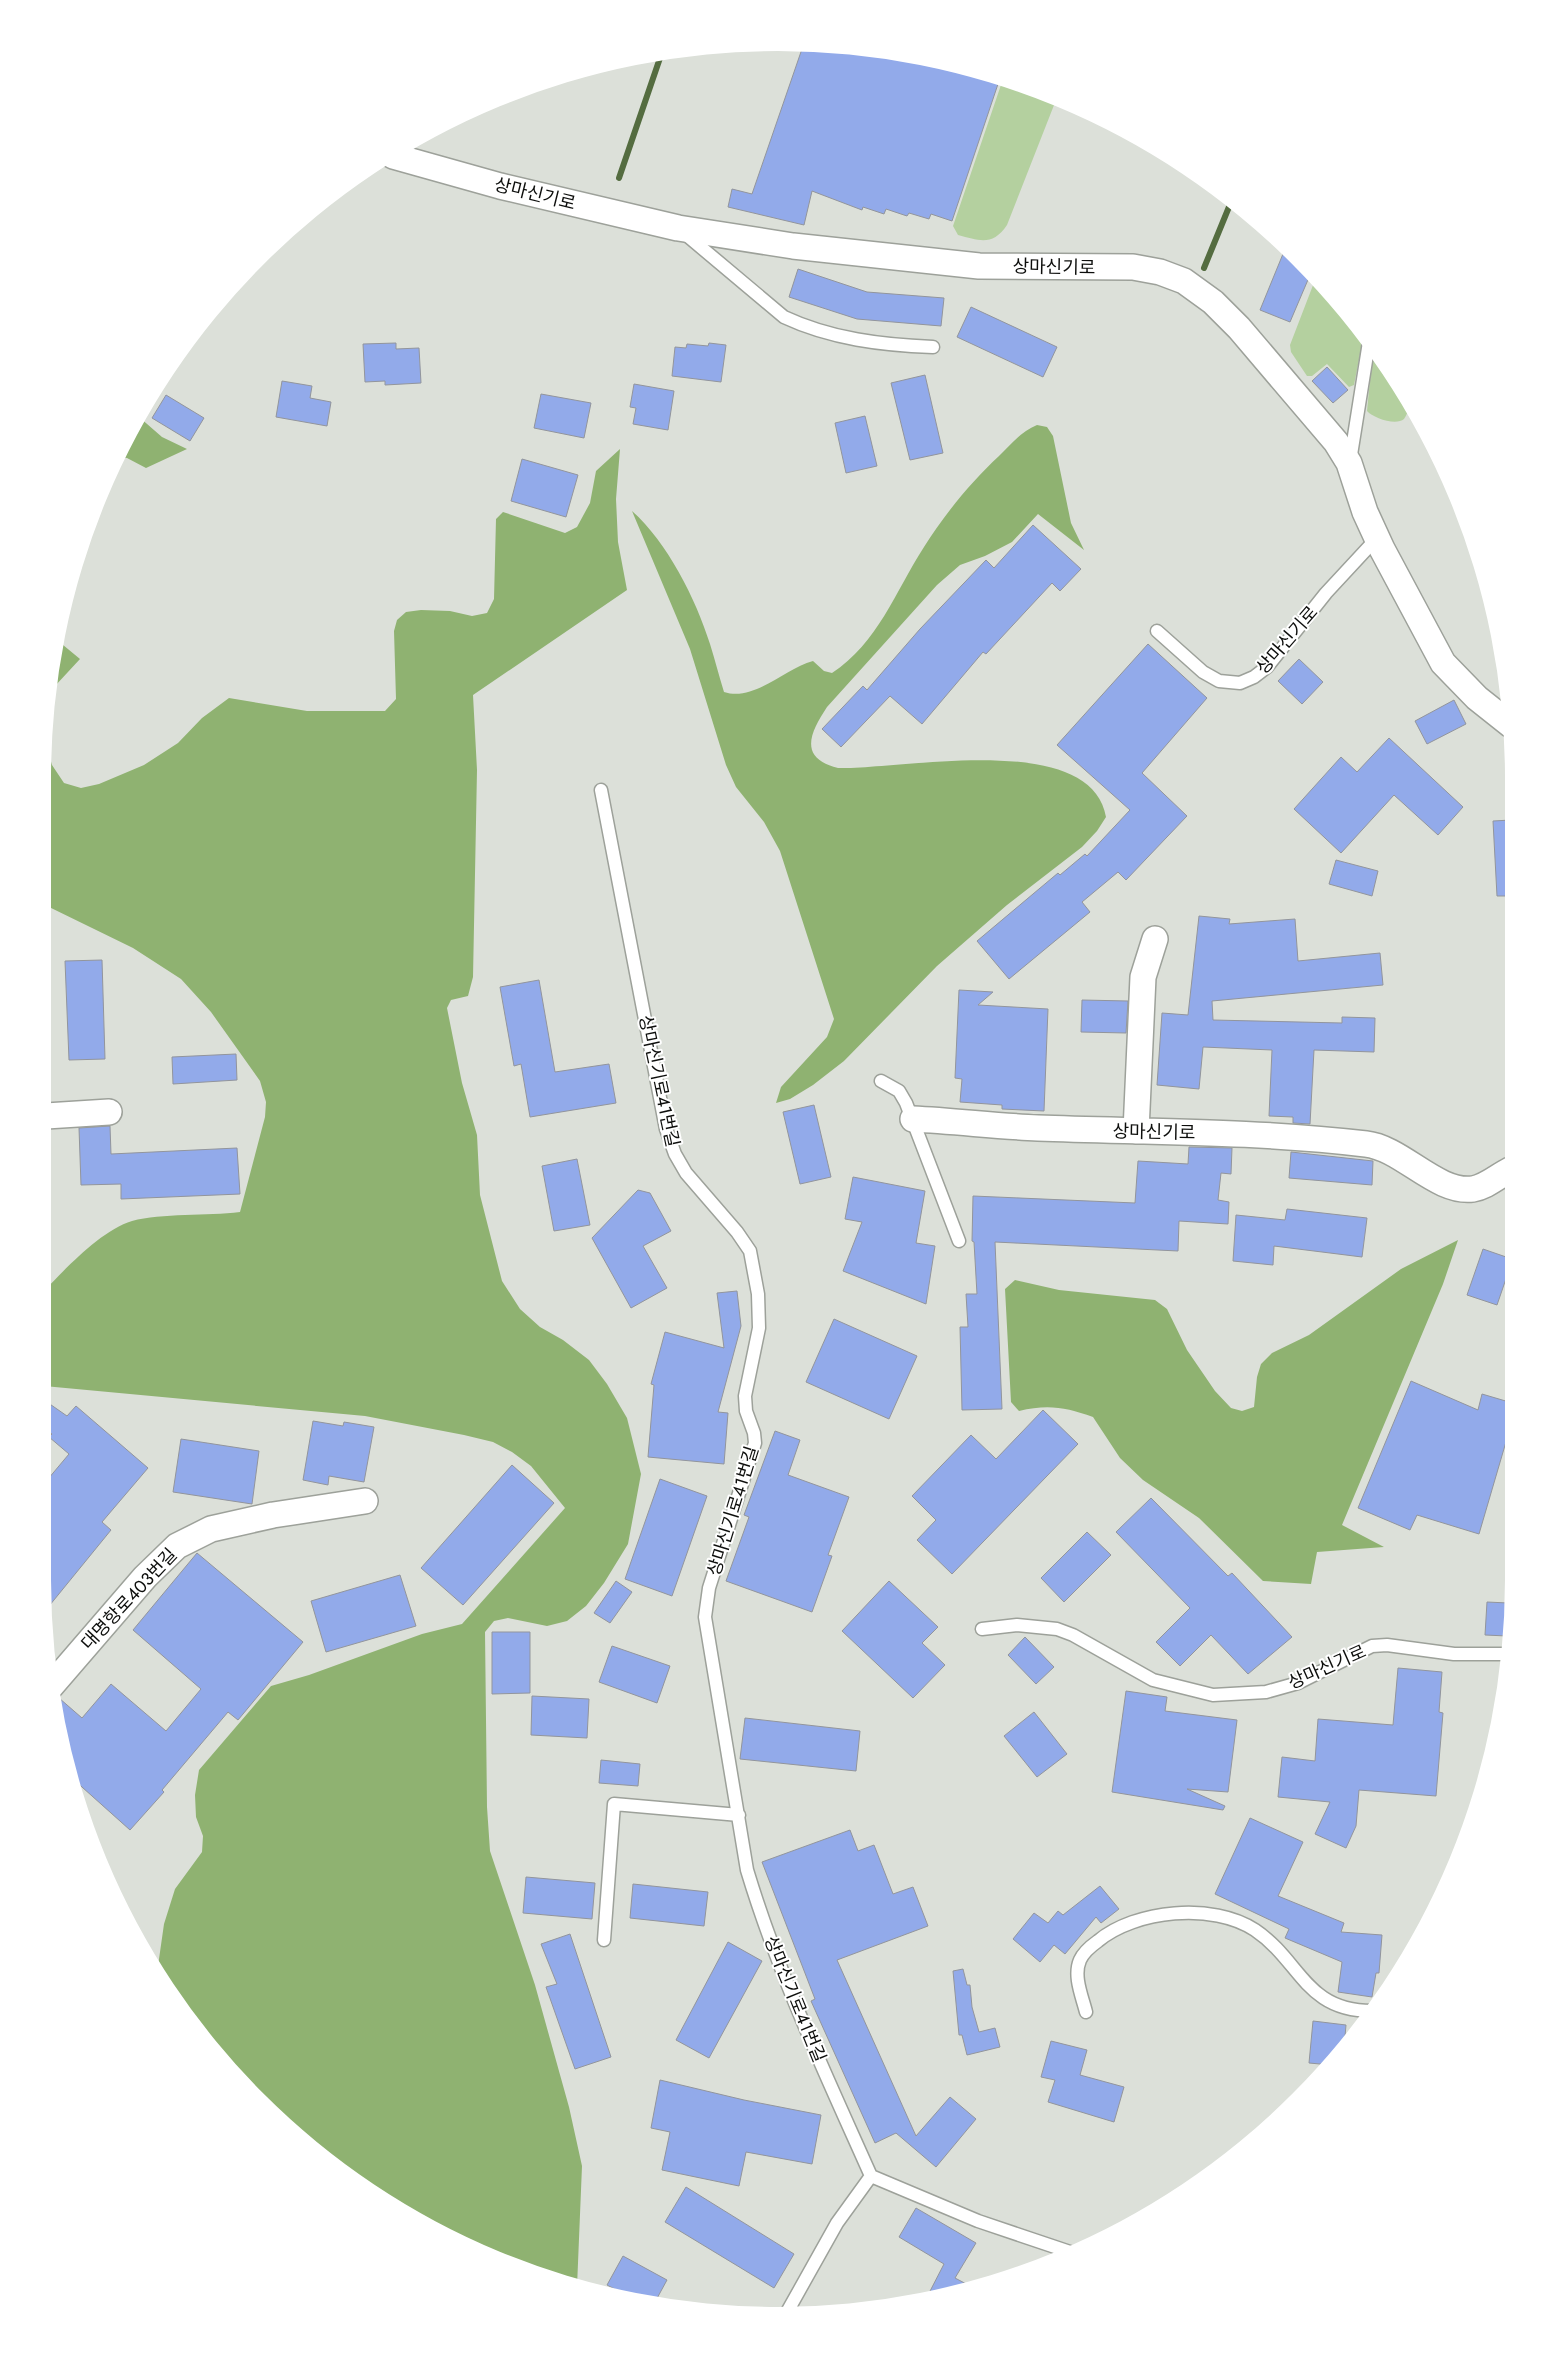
<svg xmlns="http://www.w3.org/2000/svg" width="1556" height="2358" font-family="Jost,'Noto Sans KR',sans-serif">
  <style>
    .green { fill: #b4d09f }
    .forest { fill: #8fb271 }
    .lines { fill: none; stroke-linecap: round; stroke-linejoin: round }
    .stream { stroke: #546c40; stroke-width: 6 }
    .building { fill: #92aaea; stroke: #92959c }
    .service-casing { stroke: #9da19a; stroke-width: 15 }
    .minor-casing { stroke: #9da19a; stroke-width: 28 }
    .service { stroke: #fff; stroke-width: 12 }
    .minor { stroke: #fff; stroke-width: 25 }
    .labels { text-anchor: middle; stroke-width: 4; stroke-linejoin: round; paint-order: stroke }
    .street-label { font-size: 18px; fill: #0d0e0c; stroke: #fff }
  </style>
  <rect width="100%" height="100%" fill="#dce0d9"/>
  <path class="green" d="M1003,79L1015,82L1056,100L1007,225C993,246 980,241 958,235L953,226Z
    M1315,280L1364,334L1354,385L1349,387L1327,364L1312,376H1307L1291,352L1290,345Z
    M1373,349L1410,408C1408,411 1406,416 1404,419C1396,426 1373,418 1367,411Z"/>
  <path class="forest" d="M139,417L162,437L187,449L146,468L127,458L117,457Z
    M1037,425L1047,427L1053,436L1071,523L1084,550L1038,514L1012,542L985,556L960,565L937,585L827,707C810,733 798,758 838,768C899,770 1091,729 1106,817L1097,831L1082,847L1007,905L937,966L844,1061L813,1085L790,1099L776,1103L781,1087L827,1037L834,1019L780,851L764,822L736,787L726,765L690,649L632,511C667,542 696,599 710,644C715,660 719,676 724,692C754,702 784,669 813,661L824,671L832,673C878,643 895,592 924,547C944,515 971,482 999,456C1011,444 1022,431 1037,425Z
    M620,449L616,499L618,542L627,590L473,695L477,770L473,977L468,996L451,1000L447,1008L462,1083L477,1135L480,1195L502,1281L520,1309L540,1327L563,1340L589,1360L607,1384L627,1418L641,1474L628,1544L604,1583L586,1606L567,1621L547,1626L508,1618L494,1621L485,1632L487,1807L490,1851L535,1985L569,2107L582,2166L577,2287L497,2260L411,2217L330,2163L225,2065L167,1989L157,1973L164,1924L175,1889L202,1852L203,1836L196,1817L195,1795L199,1770L271,1686L309,1675L422,1634L462,1624L565,1508L531,1466L512,1452L493,1442L464,1435L365,1416L44,1386L45,1290C67,1267 102,1230 132,1221C162,1213 207,1216 240,1212L265,1117L266,1102L260,1081L211,1012L181,979L133,948L47,906L48,751L52,765L64,783L81,788L99,784L144,765L178,743L202,718L229,698L307,711H385L396,699L394,631L397,620L406,612L421,610L450,611L472,616L487,613L494,599L496,519L503,512L565,533L577,527L590,503L596,471Z
    M57,640L80,659L55,686L49,701V682Z
    M1458,1240L1443,1284L1342,1525L1384,1547L1317,1552L1311,1584L1263,1581L1199,1518L1143,1480L1120,1458L1093,1417C1066,1407 1047,1404 1019,1411L1011,1402L1005,1289L1015,1280L1059,1290L1155,1300L1167,1309L1187,1350L1215,1391L1231,1408L1242,1411L1254,1407L1257,1377L1261,1364L1272,1353L1309,1335L1401,1269Z"/>
  <g class="lines">
    <path class="stream" d="M619,178L661,55
      M1204,268L1231,202"/>
  </g>
  <path class="building" d="M803,46L874,49L1000,78L952,221L931,214L929,219L909,213L907,216L886,209L884,214L863,207L862,210L812,191L804,225L728,207L732,189L752,194Z
    M1285,249L1310,275L1290,322L1260,310Z
    M798,269L867,292L944,298L941,326L857,319L789,297Z
    M971,307L1057,347L1043,377L957,337Z
    M396,343V349L419,348L421,383L385,385V381L365,382L363,344Z
    M709,343L726,345L721,382L672,376L675,347L686,348L687,344L708,346Z
    M1327,367L1348,390L1333,403L1312,381Z
    M925,375L943,453L910,460L891,383Z
    M282,381L312,386L310,398L331,402L327,426L276,417Z
    M634,384L674,391L668,430L633,424L636,408L630,407Z
    M541,394L591,403L584,438L534,428Z
    M166,395L204,418L190,441L152,418Z
    M865,416L877,466L846,473L835,423Z
    M522,459L578,475L566,517L511,501Z
    M1033,525L1081,569L1060,591L1052,583L986,654L983,652L922,724L890,696L841,747L822,729L863,686L867,690L920,629L986,560L994,568Z
    M1148,644L1207,698L1142,773L1187,816L1126,880L1118,872L1082,902L1090,912L1009,979L977,941L1058,873L1060,875L1085,854L1087,856L1130,810L1057,745Z
    M1299,659L1323,682L1302,704L1278,681Z
    M1454,700L1466,724L1427,744L1415,721Z
    M1389,738L1463,807L1438,835L1394,795L1341,853L1294,809L1341,757L1357,772Z
    M1511,820V896H1497L1493,821Z
    M1336,860L1378,871L1372,896L1329,884Z
    M1199,916L1230,919L1229,924L1295,919L1298,961L1380,953L1383,985L1212,1001L1213,1020L1342,1023V1017L1375,1018L1374,1052L1314,1050L1310,1124L1293,1123V1117L1269,1116L1272,1050L1203,1047L1199,1089L1157,1085L1162,1013L1188,1015Z
    M102,960L105,1059L69,1060L65,961Z
    M539,980L555,1072L609,1064L616,1103L530,1117L521,1064L514,1066L500,987Z
    M959,990L993,992L978,1005L1048,1009L1044,1111L1002,1109V1105L960,1102L962,1079L955,1078Z
    M1082,1000L1128,1001L1126,1033L1081,1032Z
    M236,1054L237,1080L173,1084L172,1057Z
    M814,1105L831,1177L800,1184L783,1112Z
    M110,1126L111,1154L237,1148L240,1194L121,1199V1184L81,1185L79,1128Z
    M1189,1147L1232,1148L1231,1174L1221,1173L1218,1200L1229,1202L1228,1224L1179,1221L1178,1251L995,1242L1002,1409L962,1410L960,1327H968L966,1294H977L974,1242L972,1241L973,1196L1135,1203L1138,1161L1188,1164Z
    M1291,1152L1373,1161L1372,1185L1289,1178Z
    M577,1159L590,1225L554,1231L542,1166Z
    M853,1177L925,1191L916,1243L935,1246L926,1304L843,1271L862,1222L845,1219Z
    M638,1190L650,1193L671,1231L643,1246L667,1288L631,1308L592,1238Z
    M1287,1209L1367,1218L1362,1257L1274,1246L1273,1265L1233,1261L1236,1215L1285,1220Z
    M1483,1249L1509,1258V1270L1497,1305L1467,1295Z
    M737,1291L741,1326L718,1412L728,1413L724,1464L648,1457L654,1385L651,1384L665,1332L724,1348L717,1293Z
    M834,1319L917,1356L889,1419L806,1382Z
    M1411,1381L1478,1410L1482,1394L1509,1402L1508,1435L1479,1534L1417,1515L1410,1530L1358,1508Z
    M44,1400L67,1416L76,1406L148,1468L102,1522L111,1530L45,1611L43,1485L69,1454L49,1437L52,1434L44,1428Z
    M1043,1410L1078,1444L952,1574L917,1540L936,1520L912,1496L971,1435L996,1459Z
    M313,1421L343,1426L344,1422L374,1427L364,1482L329,1476L328,1485L303,1480Z
    M775,1431L800,1440L788,1475L849,1497L828,1555L832,1556L812,1612L726,1581L749,1517L744,1515Z
    M181,1439L259,1451L252,1504L173,1492Z
    M512,1465L554,1503L463,1605L421,1568Z
    M660,1479L707,1496L672,1596L625,1579Z
    M1151,1498L1228,1576L1232,1573L1292,1637L1248,1674L1211,1635L1180,1666L1156,1642L1190,1608L1116,1532Z
    M1087,1532L1111,1555L1064,1602L1041,1578Z
    M197,1553L303,1642L238,1720L228,1712L162,1790L164,1792L130,1830L73,1779L54,1700L59,1698L82,1718L111,1684L166,1731L201,1689L133,1630Z
    M400,1575L416,1626L326,1652L311,1601Z
    M616,1581L632,1592L610,1623L594,1613Z
    M889,1581L938,1627L922,1643L945,1665L913,1698L842,1631Z
    M1487,1602L1508,1603L1507,1636L1485,1635Z
    M492,1632H530V1693L492,1694Z
    M1025,1637L1054,1667L1036,1684L1008,1655Z
    M612,1646L670,1666L657,1703L599,1682Z
    M1398,1668L1442,1672L1439,1712L1443,1713L1436,1796L1359,1790L1356,1826L1346,1848L1315,1834L1330,1802L1278,1797L1282,1757L1315,1761L1318,1719L1393,1725Z
    M1126,1691L1167,1697L1165,1711L1237,1720L1228,1792L1187,1789L1225,1806L1223,1810L1112,1792Z
    M532,1696L589,1699L587,1738L531,1735Z
    M1034,1712L1067,1754L1037,1777L1004,1736Z
    M745,1718L860,1731L856,1771L740,1759Z
    M601,1760L640,1764L638,1786L599,1783Z
    M1250,1818L1303,1842L1278,1896L1344,1923L1341,1932L1382,1935L1379,1973H1376L1372,1997L1338,1992L1342,1962L1285,1938L1289,1929L1215,1894Z
    M850,1830L858,1851L874,1845L893,1894L913,1887L928,1926L837,1960L916,2136L950,2097L976,2119L936,2167L896,2133L875,2143L811,2001L815,1999L762,1862Z
    M526,1877L595,1883L592,1919L523,1913Z
    M633,1884L708,1892L704,1926L630,1918Z
    M1100,1886L1119,1909L1101,1923L1096,1917L1065,1954L1054,1945L1040,1962L1013,1939L1034,1913L1048,1923L1058,1911L1063,1915Z
    M570,1934L611,2057L575,2069L546,1987L557,1984L541,1944Z
    M728,1942L762,1961L709,2058L676,2040Z
    M963,1969L967,1985H970L972,2007L979,2032L995,2028L1000,2047L967,2055L962,2035H959L953,1971Z
    M1313,2021L1346,2025L1344,2048L1331,2065L1309,2063Z
    M1051,2041L1087,2050L1080,2075L1124,2087L1114,2122L1048,2102L1055,2080L1041,2077Z
    M660,2080L744,2100L821,2115L812,2164L746,2152L739,2186L662,2170L670,2132L651,2128Z
    M686,2187L794,2254L774,2288L665,2222Z
    M916,2208L976,2243L955,2278L974,2288L927,2297L944,2264L899,2237Z
    M623,2256L667,2280L655,2302L630,2297L607,2285Z"/>
  <g class="lines">
    <defs>
      <path id="service" d="M684,233L784,317C831,339 882,345 933,347
        M1350,461L1369,342
        M1157,631L1203,672L1219,681L1240,683L1254,677L1267,667L1326,593L1377,538
        M601,790L666,1129L675,1154L686,1173L737,1232L750,1251L758,1294L759,1328L745,1396L746,1411L754,1433L755,1443L709,1588L705,1617L747,1870C779,1976 826,2075 871,2176L978,2221L1073,2253
        M881,1081L899,1091L906,1103L959,1241
        M982,1629L1017,1625L1057,1629L1073,1635L1153,1680L1213,1695L1266,1692L1298,1683L1372,1646L1387,1645L1454,1654H1507
        M604,1940L614,1804L739,1815
        M1086,2012C1082,1996 1073,1976 1080,1960C1083,1953 1091,1946 1098,1941C1135,1910 1213,1902 1255,1930C1301,1961 1305,2011 1372,2011
        M786,2314L837,2223L871,2176"/>
      <path id="minor" d="M393,156L500,186L678,228L793,246L979,266L1133,267L1160,272L1184,281L1213,302L1239,328L1336,442L1349,463L1365,512L1382,549L1443,663L1477,698L1511,725
        M46,1116L109,1112
        M913,1119C954,1121 996,1126 1038,1128C1147,1132 1257,1131 1366,1144C1402,1148 1437,1194 1473,1189C1486,1187 1498,1176 1510,1170
        M1136,1131L1143,977L1155,939
        M51,1686L145,1577L177,1546L211,1529L273,1515L365,1501"/>
    </defs>
    <use href="#service" class="service-casing"/>
    <use href="#minor" class="minor-casing"/>
    <use href="#service" class="service"/>
    <use href="#minor" class="minor"/>
  </g>
  <g class="labels">
    <g class="street-label">
      <text transform="translate(535 194) rotate(14)" y="6">상마신기로</text>
      <text transform="translate(1054 267) rotate(1)" y="6">상마신기로</text>
      <text transform="translate(1287 640) rotate(-49)" y="6">상마신기로</text>
      <text transform="translate(659 1081) rotate(78)" y="6">상마신기로41번길</text>
      <text transform="translate(1154 1132) rotate(1)" y="6">상마신기로</text>
      <text transform="translate(733 1511) rotate(-73)" y="6">상마신기로41번길</text>
      <text transform="translate(129 1599) rotate(-47)" y="6">대명항로403번길</text>
      <text transform="translate(1327 1667) rotate(-24)" y="6">상마신기로</text>
      <text transform="translate(795 1999) rotate(68)" y="6">상마신기로41번길</text>
    </g>
  </g>
  <path d="M0 0H1556V2358H0ZM778 51H778A727 727 0 0 1 1505 778V1580A727 727 0 0 1 778 2307H778A727 727 0 0 1 51 1580V778A727 727 0 0 1 778 51Z" fill="#fff" fill-rule="evenodd"/>
</svg>
